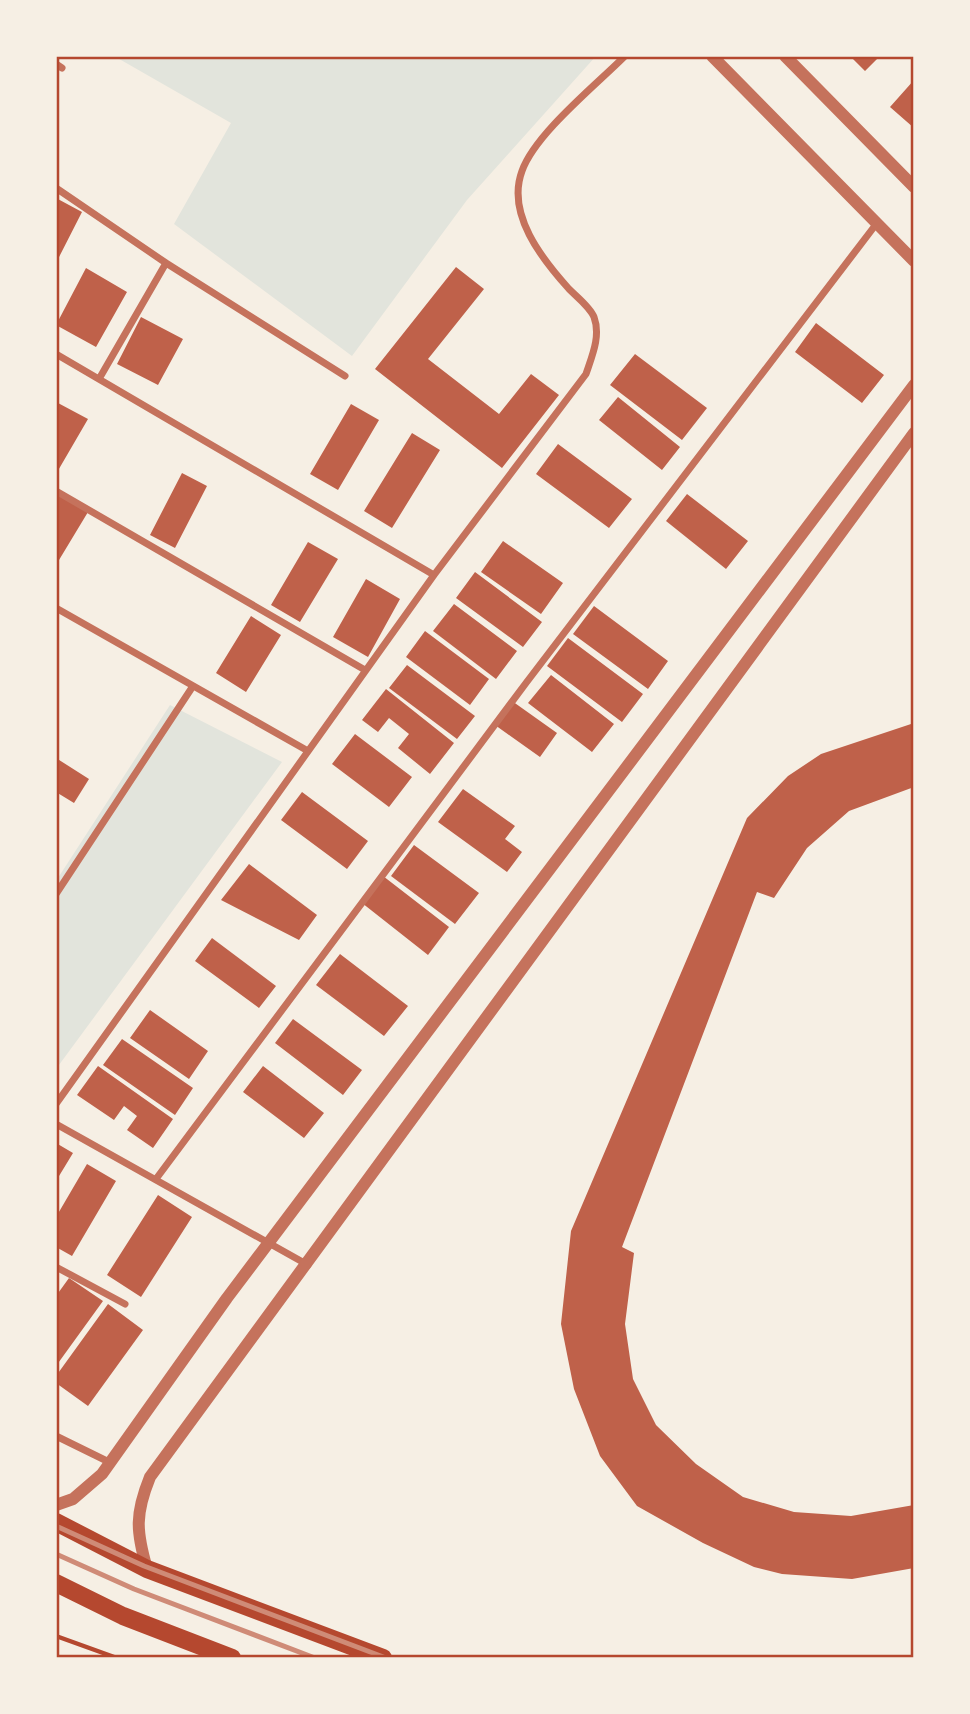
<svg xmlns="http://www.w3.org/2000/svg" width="970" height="1714" font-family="Ubuntu,sans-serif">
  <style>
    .green { fill: #e2e4dc }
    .building { fill: #bf614a }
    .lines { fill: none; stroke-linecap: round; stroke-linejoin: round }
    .path { stroke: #b5482f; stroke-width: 4.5 }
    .minor { stroke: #c5725c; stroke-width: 7 }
    .tertiary { stroke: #c5725c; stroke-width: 12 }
    .primary { stroke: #b5482f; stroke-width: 18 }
    .rail { stroke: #cf8b77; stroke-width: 5 }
    .neatline { fill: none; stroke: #b5482f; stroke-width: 2.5 }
  </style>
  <rect width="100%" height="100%" fill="#f6efe4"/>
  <path class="green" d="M114,56H596L467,200L352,356L174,224L231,123Z
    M170,705L282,762L56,1069V881Z"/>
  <path class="building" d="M850,56H880L865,71Z
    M914,80V128L890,107Z
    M56,198L82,212L56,263Z
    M456,267L484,289L428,359L499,414L531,374L559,395L502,468L375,369Z
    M86,268L127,292L96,347L56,325Z
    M141,317L183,339L158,385L117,364Z
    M816,323L884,375L862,403L795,352Z
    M635,354L707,408L682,440L610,385Z
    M618,397L680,447L662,470L599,420Z
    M58,403L88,419L56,474V406Z
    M351,404L379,420L338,490L310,474Z
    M412,433L440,450L392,528L364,511Z
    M558,444L632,499L609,528L536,474Z
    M182,473L207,486L175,548L150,535Z
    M687,494L748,541L726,569L666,521Z
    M60,495L88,512L56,565V503Z
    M503,541L563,583L541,614L481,572Z
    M308,542L338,559L300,622L271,605Z
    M475,572L542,622L523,647L456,598Z
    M366,579L400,599L368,657L333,637Z
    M454,604L517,651L496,679L433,631Z
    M594,606L668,661L648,689L573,634Z
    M251,616L281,635L246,692L216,673Z
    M425,631L489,679L470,705L406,657Z
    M568,638L643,694L622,722L547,666Z
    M407,665L475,716L457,739L389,688Z
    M551,675L614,724L592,752L528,703Z
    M386,689L454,743L430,774L398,748L409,734L389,718L378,732L362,720Z
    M512,701L557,733L540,757L495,725Z
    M914,723V787L849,811L807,848L774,898L757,892L622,1247L634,1253L625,1324L633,1379L656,1425L696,1464L743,1497L794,1512L851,1516L914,1505V1568L852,1579L782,1574L754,1567L703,1543L637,1506L600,1456L574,1389L561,1324L571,1231L747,818L788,776L821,754Z
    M355,734L412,777L389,807L332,764Z
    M56,758L89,779L74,803L56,792Z
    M463,789L515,826L505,839L522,852L507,872L438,822Z
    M302,792L368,841L347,869L281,820Z
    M414,845L479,893L455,924L391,876Z
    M249,864L317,915L299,940L221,900Z
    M383,876L449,927L428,955L362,903Z
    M212,938L276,986L259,1008L195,961Z
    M340,954L408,1006L384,1036L316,985Z
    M150,1010L208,1051L189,1079L130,1038Z
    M293,1019L362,1070L343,1095L275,1043Z
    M122,1039L193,1088L175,1115L103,1065Z
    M98,1066L173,1119L153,1148L127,1130L137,1116L124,1106L114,1120L77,1095Z
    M263,1066L324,1113L304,1138L243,1092Z
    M56,1143L73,1153L56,1181Z
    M87,1164L116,1181L72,1256L56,1247V1217Z
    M158,1195L192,1217L141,1297L107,1275Z
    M69,1278L103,1301L56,1366V1296Z
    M108,1304L143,1330L88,1406L56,1383V1376Z"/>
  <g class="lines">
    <path class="path" d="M56,1636L117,1658"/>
    <path class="minor" d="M56,64L62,68
      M56,188L166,263L99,379
      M166,263L345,376
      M56,354L434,575
      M56,491L365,670
      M56,608L308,751
      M56,894L193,686
      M56,1104L434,575L586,374C592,356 601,336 594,317C590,307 577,297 569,289C542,259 506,214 522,171C535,134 596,85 625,56
      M56,1124L308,1265
      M156,1179L526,683L877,223
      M56,1267L125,1304
      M56,1436L109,1462"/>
    <path class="tertiary" d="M712,56L914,261
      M785,56L914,187
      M56,1505L73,1499L102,1474L227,1298L914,385
      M147,1569C136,1531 135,1514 150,1477L914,433"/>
    <path class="primary" d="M56,1522L147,1569L383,1658
      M56,1583L123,1616L232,1658"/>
    <path class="rail" d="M56,1526L144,1566L386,1658
      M56,1554L134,1589L315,1658"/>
  </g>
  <rect width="970" height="1714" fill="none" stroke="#f6efe4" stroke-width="116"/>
  <rect x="58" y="58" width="854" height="1598" class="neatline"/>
</svg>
